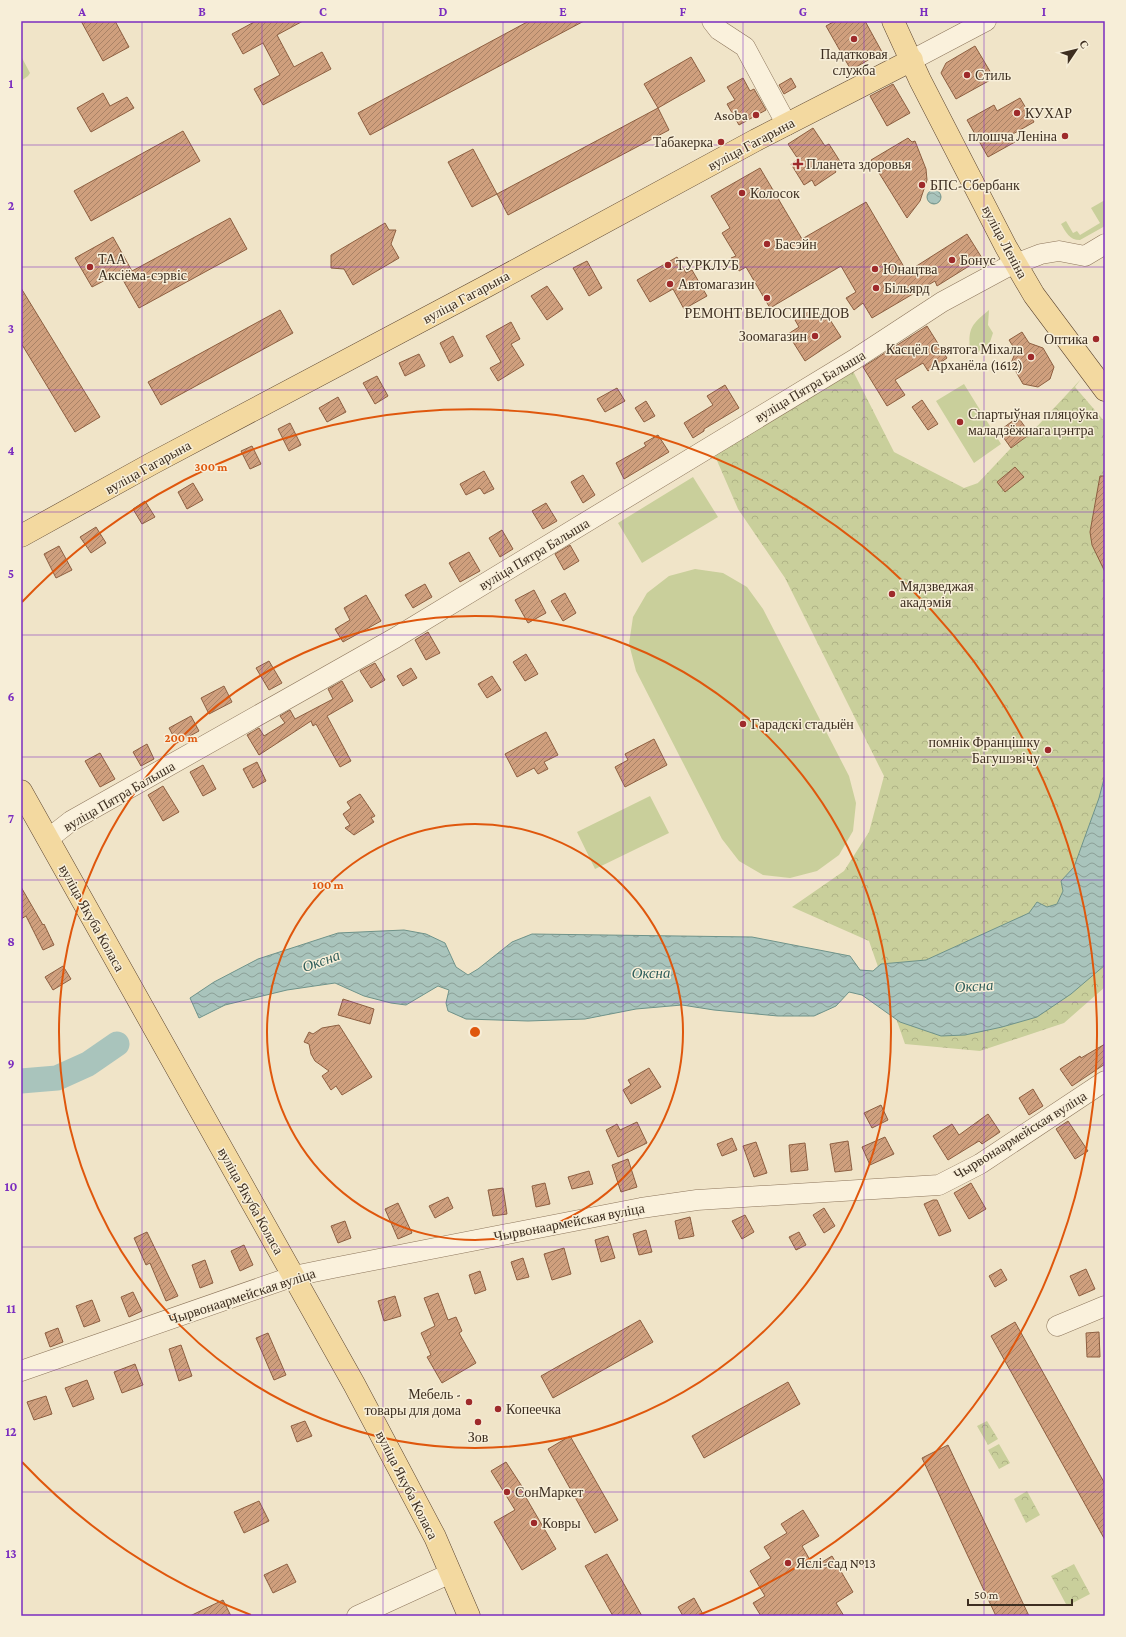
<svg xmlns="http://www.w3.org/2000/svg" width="1126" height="1637" font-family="'Crimson Pro',serif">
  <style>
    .grass { fill: #c9cf9b }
    .park { fill: url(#park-crowns) }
    .water { fill: url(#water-waves); stroke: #6f938a }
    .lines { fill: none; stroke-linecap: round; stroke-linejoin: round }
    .river { stroke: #a9c4bc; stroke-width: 25 }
    .building { fill: url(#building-hatch); stroke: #8d5f41 }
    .minor-casing { stroke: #8d765c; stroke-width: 21 }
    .major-casing { stroke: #5b4430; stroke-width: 23 }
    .minor { stroke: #faf1dc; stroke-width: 20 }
    .major { stroke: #f3d9a0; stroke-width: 22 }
    .grid { fill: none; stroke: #7b2cbf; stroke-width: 1; stroke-opacity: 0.55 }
    .ring { fill: none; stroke: #df570d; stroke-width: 2 }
    .poi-dot { fill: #9e2a2b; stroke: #f7eed8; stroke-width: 1.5 }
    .labels { text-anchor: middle; stroke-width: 3; stroke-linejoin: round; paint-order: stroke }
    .poi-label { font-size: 14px; fill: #3d2e20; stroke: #f7eed8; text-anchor: start }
    .street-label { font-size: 14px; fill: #3d2e20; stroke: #f7eed8 }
    .water-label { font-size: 15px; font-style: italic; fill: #2f5d5a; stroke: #f7eed8 }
    .centre { fill: #df570d; stroke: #f7eed8; stroke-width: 2 }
    .ring-label { font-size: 12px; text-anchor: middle; font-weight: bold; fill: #df570d; stroke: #f7eed8; stroke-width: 3; stroke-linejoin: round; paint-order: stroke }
    .neatline { fill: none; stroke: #7b2cbf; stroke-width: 1.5 }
    .grid-label { font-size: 13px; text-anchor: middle; font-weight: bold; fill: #7b2cbf }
  </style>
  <defs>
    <pattern id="park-crowns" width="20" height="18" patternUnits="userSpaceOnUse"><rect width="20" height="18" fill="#c9cf9b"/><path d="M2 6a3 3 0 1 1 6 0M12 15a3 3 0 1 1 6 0" fill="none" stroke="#aeb285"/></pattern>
    <pattern id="water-waves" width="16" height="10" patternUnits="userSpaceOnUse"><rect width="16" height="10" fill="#a9c4bc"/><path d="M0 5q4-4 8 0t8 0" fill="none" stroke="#8ba098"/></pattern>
    <pattern id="building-hatch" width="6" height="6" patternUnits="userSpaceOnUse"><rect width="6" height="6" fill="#cf9f7d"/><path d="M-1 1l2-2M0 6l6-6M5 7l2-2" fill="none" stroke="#a98266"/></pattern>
  </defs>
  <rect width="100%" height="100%" fill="#f0e4c8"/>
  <path class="grass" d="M21,56L30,73L28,76L21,81Z
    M1105,200V226L1080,240C1069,240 1066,232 1061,224L1066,221L1073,233L1077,231L1080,235L1100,223L1091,208Z
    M989,310L988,325L993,333L990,342L977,353L970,352C968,328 971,325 989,310Z
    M964,384L1001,444L974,463L936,401Z
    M693,477L718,517L642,563L618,523Z
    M695,569L723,573L747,587L763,609L849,776L856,803L853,831L839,855L817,871L790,878L763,875L739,861L722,839L636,671L629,644L633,617L647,593L669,576Z
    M650,796L669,833L595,869L577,832Z"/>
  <path class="park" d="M853,371L894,452L964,488L978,483L1011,448L1030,434L1081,379L1075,387L1105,422V987L1064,1023L980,1051L905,1044L869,941L792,907L844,871L869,832L884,776L785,578L738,509L712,449Z
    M987,1421L998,1439L988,1445L977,1426Z
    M999,1444L1010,1463L999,1469L988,1450Z
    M1027,1491L1040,1515L1026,1523L1014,1499Z
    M1074,1564L1090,1594L1067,1606L1051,1576Z"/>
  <path class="water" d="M927 197a7 7 0 1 1 14 0a7 7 0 1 1-14 0Z
    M1105,775V965L1071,994L1037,1017L1002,1027L965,1035L941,1036L900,1022L862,995L849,992L836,1006L814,1016H778L714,1010L682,1005L636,1009L585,1019L528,1021L466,1019L448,1011L446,1003L449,990L438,986L406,1005L391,1003L364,996L335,983L287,990L225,1005L199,1018L190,998L214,982L258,959L338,933L404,930L426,934L445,943L456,967L468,975L478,969L512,942L532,934L752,937L850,956L860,970L873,971L881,964L926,960L1029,913L1037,902L1047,907L1057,904L1063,891L1061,881L1074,867L1099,798Z"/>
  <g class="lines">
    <path class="river" d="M21,1081L57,1078L88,1064L117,1044"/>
  </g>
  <path class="building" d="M81,21H115L129,47L103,61Z
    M256,21H303L277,35L294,67L322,52L331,69L263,105L254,89L280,75L263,43L243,54L232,34Z
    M529,21H584L370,135L358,113Z
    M835,21H865L882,52L851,70L826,26Z
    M975,46L994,78L956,99L941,73L946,63Z
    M691,57L705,81L658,108L644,84Z
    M743,78L750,91L754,89L766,110L739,125L727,104L735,100L727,87Z
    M791,78L796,87L784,94L779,85Z
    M893,84L910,113L887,126L870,96Z
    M103,93L110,106L127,97L134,108L91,132L77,108Z
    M1020,98L1034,122L1011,135L1015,142L988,157L967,120L994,105L997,111Z
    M658,108L669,130L508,215L497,194Z
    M813,128L825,146L829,144L841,163L833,167L836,172L815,186L812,180L804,185L791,164L798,159L788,144Z
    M183,131L200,161L91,221L74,191Z
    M908,138L912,142L915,141L926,169L927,180L920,201L907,218L871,160Z
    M473,149L497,194L472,207L448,162Z
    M760,168L802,239L866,202L907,272L967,234L982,258L937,286L935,281L872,318L863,303L854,310L846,298L856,292L841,266L770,308L746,267L739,271L731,258L736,256L722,233L730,228L711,196Z
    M230,218L247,249L139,308L119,273L92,287L75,258L113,237L132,271Z
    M385,223L389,230H396L391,244L399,258L353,285L344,269L331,268V255Z
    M677,257L686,273L692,270L707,296L684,309L673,289L650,302L637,280Z
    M587,261L602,288L589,296L573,268Z
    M547,286L563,309L547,320L531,296Z
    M21,288L100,417L75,432L21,343Z
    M280,310L293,333L161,405L148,382Z
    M810,311L814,318L825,312L841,337L805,361L788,334L799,327L795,320Z
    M511,322L520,339L511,344L524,365L498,381L490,368L501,362L486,336Z
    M927,326L947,358L928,371L923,363L895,380L905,395L887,406L863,367Z
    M1022,332L1029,343L1043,348L1054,367L1050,379L1038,387L1023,384L1011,363L1016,351L1009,340Z
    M453,336L463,356L450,363L440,343Z
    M419,354L425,366L405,376L399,363Z
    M377,376L388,396L375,404L363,383Z
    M725,385L739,408L704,429V431L693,438L684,423L713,405L707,396Z
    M617,388L625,401L605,412L597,399Z
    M338,397L346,412L327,422L319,408Z
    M922,400L938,424L928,430L912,407Z
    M646,401L655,416L644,422L635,408Z
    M1018,417L1030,434L1011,448L999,431Z
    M290,423L301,445L289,451L278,429Z
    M658,435L669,452L624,479L616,463L646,446L644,443Z
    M252,446L261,464L250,469L241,451Z
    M1015,467L1024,477L1005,492L997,482Z
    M484,471L494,489L484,494L480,488L466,495L460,484Z
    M583,475L595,495L583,503L571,482Z
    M1100,476H1105V572L1092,545L1090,532Z
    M193,483L203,500L187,509L178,492Z
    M145,501L155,517L142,524L133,509Z
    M546,503L557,521L543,529L532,511Z
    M96,527L106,543L91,553L80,537Z
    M502,530L513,549L500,557L489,538Z
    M570,545L579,561L564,570L555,554Z
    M59,546L72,570L56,578L44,554Z
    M469,552L480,571L460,582L449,563Z
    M425,584L432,597L413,608L405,595Z
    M534,590L546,613L528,623L515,600Z
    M565,593L576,613L563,621L551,601Z
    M366,595L381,621L343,642L335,629L350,620L344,608Z
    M428,632L440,653L426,660L415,640Z
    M526,654L538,674L525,681L513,662Z
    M269,661L282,683L269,690L256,668Z
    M375,663L385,680L371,688L360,671Z
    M411,668L417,678L403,686L397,676Z
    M492,676L501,690L487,698L478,684Z
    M342,681L353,701L327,716L351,761L340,767L316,724L313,726L311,721L259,755L247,735L259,728L264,736L285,723L280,716L290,710L295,719L333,699L328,689Z
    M224,686L232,702L209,714L201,698Z
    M191,716L199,731L177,743L169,728Z
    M546,732L558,755L544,762L548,769L538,774L534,768L517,777L505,754Z
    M654,739L667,765L625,787L615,767L628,760L625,754Z
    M147,744L154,759L141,766L133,752Z
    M100,753L115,779L100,787L85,761Z
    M257,762L266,781L253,788L243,769Z
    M203,765L216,789L203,796L190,772Z
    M163,786L179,812L163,821L148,795Z
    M360,794L375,816L371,818L374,822L354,835L345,828L350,825L343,814L351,808L347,802Z
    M21,887L43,925L44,924L54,945L43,950L26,916L21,919Z
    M63,966L71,979L53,990L45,977Z
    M343,999L374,1009L370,1024L338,1015Z
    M339,1025L372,1077L342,1095L336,1086L331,1090L322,1076L329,1071L315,1061L311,1054L309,1044L304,1042L309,1032L313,1034L322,1028Z
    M1105,1044V1064L1072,1086L1060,1069L1080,1056L1081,1058Z
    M649,1068L661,1087L631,1104L623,1090L631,1085L628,1080Z
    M1033,1089L1043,1106L1029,1115L1019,1098Z
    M881,1105L888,1120L872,1128L864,1113Z
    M988,1114L1000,1132L982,1144L979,1141L948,1160L933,1136L952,1124L959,1135Z
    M1068,1121L1088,1151L1075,1159L1056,1129Z
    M637,1122L647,1143L618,1157L606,1130L617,1124L620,1130Z
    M885,1137L894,1154L870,1165L862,1147Z
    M732,1138L737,1150L722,1156L717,1144Z
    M848,1141L852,1170L835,1172L830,1144Z
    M756,1142L767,1173L754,1177L743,1146Z
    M805,1143L808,1170L791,1172L789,1145Z
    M628,1159L637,1187L621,1192L612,1165Z
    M589,1171L593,1184L572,1189L568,1177Z
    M545,1183L550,1204L536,1207L532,1186Z
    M971,1183L986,1209L969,1219L954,1193Z
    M503,1188L507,1214L493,1216L488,1190Z
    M448,1197L453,1208L435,1218L429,1206Z
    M933,1200H937L951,1231L939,1236L924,1204Z
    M398,1203L412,1233L398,1239L385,1209Z
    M824,1208L835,1226L824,1233L813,1215Z
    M745,1215L754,1232L742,1239L732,1221Z
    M690,1217L694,1236L679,1239L675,1221Z
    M345,1221L351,1238L338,1243L331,1226Z
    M646,1230L652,1252L639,1255L633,1234Z
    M147,1232L178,1296L166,1301L150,1263L146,1265L134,1238Z
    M799,1232L806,1245L796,1250L789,1237Z
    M608,1236L615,1258L601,1262L595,1240Z
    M244,1245L253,1265L240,1271L231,1251Z
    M564,1248L571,1274L552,1280L544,1254Z
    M523,1258L529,1277L517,1280L511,1262Z
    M205,1260L213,1283L200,1288L192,1265Z
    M1001,1269L1007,1280L995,1287L989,1276Z
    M1086,1269L1095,1289L1079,1296L1070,1276Z
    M480,1271L486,1290L475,1294L469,1275Z
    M133,1292L142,1311L129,1317L121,1297Z
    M438,1293L448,1320L456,1317L462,1331L459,1333L476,1363L442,1383L427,1357L431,1355L421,1333L435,1326L424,1298Z
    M395,1296L401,1316L384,1321L378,1301Z
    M92,1300L100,1321L84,1327L76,1306Z
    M640,1320L653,1342L553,1398L541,1376Z
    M1015,1322L1105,1484V1540L991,1336Z
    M58,1328L63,1342L50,1347L45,1333Z
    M1099,1332L1100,1357H1087L1086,1333Z
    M268,1333L286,1375L274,1380L256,1338Z
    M181,1345L192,1376L179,1381L169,1349Z
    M135,1364L143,1385L122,1393L114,1372Z
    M87,1380L94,1399L73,1407L65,1388Z
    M788,1382L800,1404L704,1458L692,1436Z
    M46,1396L52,1414L34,1420L27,1402Z
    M305,1421L312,1436L297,1442L291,1426Z
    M570,1436L618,1520L595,1533L548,1449Z
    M948,1445L1029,1616H996L922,1458Z
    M506,1462L523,1488L521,1489L556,1549L522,1570L494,1522L515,1510L491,1471Z
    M259,1501L269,1521L244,1533L234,1512Z
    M803,1510L819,1536L802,1546L814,1567L832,1556L853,1592L836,1603L844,1616H761L753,1603L765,1596L750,1571L771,1558L764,1547L787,1533L781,1524Z
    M607,1554L642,1616H613L585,1566Z
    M287,1564L296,1582L273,1593L264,1575Z
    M694,1598L704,1616H683L678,1607Z
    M223,1600L231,1616H190Z"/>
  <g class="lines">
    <defs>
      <path id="minor" d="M712,21L719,30L745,47L787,125
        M912,60L986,21
        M48,839L71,821L395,638L855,359L942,302L1005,268L1041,254L1059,251L1085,256L1105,244
        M1057,1326L1105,1306
        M21,1371L294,1276L333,1268L641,1208L697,1200L939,1185L980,1164L1105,1081
        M357,1616L451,1573"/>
      <path id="major" d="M893,21L920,80L1006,247L1034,295L1105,390
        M21,536L153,463L485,287L756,140L912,60
        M21,791L354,1384L435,1537L469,1616"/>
    </defs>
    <use href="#minor" class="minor-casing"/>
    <use href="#major" class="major-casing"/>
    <use href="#minor" class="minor"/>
    <use href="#major" class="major"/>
  </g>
  <path class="grid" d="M142,21V1616M262,21V1616M383,21V1616M503,21V1616M623,21V1616M743,21V1616M864,21V1616M984,21V1616M21,145H1105M21,267H1105M21,390H1105M21,512H1105M21,635H1105M21,757H1105M21,880H1105M21,1002H1105M21,1125H1105M21,1247H1105M21,1370H1105M21,1492H1105"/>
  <g class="ring">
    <circle cx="475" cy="1032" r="208"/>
    <circle cx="475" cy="1032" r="416"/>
    <path d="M251 1615A624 624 0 0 1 22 1462M22 602A624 624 0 1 1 699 1615"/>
  </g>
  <g class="poi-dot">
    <circle cx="854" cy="39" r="4"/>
    <circle cx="967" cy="75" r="4"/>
    <circle cx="1017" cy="113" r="4"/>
    <circle cx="756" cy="115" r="4"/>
    <circle cx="1065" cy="136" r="4"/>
    <circle cx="721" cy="142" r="4"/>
    <path d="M796 158h4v4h4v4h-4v4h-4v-4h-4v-4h4z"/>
    <circle cx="922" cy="185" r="4"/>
    <circle cx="742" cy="193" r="4"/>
    <circle cx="767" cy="244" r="4"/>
    <circle cx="952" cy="260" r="4"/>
    <circle cx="668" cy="265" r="4"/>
    <circle cx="90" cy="267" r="4"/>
    <circle cx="875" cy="269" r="4"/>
    <circle cx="670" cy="284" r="4"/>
    <circle cx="876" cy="288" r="4"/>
    <circle cx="767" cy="298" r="4"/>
    <circle cx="815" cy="336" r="4"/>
    <circle cx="1096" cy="339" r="4"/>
    <circle cx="1031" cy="357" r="4"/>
    <circle cx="960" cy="422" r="4"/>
    <circle cx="892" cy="594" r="4"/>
    <circle cx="743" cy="724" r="4"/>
    <circle cx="1048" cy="750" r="4"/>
    <circle cx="469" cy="1402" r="4"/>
    <circle cx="498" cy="1409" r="4"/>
    <circle cx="478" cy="1422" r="4"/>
    <circle cx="507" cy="1492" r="4"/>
    <circle cx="534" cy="1523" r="4"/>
    <circle cx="788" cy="1563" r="4"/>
  </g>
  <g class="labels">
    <g class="poi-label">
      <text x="854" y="59" text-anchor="middle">Падатковая<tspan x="854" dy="16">служба</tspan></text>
      <text x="975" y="80">Стиль</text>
      <text x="1025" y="118">КУХАР</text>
      <text x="748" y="120" text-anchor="end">Asoba</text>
      <text x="1057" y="141" text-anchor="end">плошча Леніна</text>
      <text x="713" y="147" text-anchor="end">Табакерка</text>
      <text x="806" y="169">Планета здоровья</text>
      <text x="930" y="190">БПС-Сбербанк</text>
      <text x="750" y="198">Колосок</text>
      <text x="775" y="249">Басэйн</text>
      <text x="98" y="264">ТАА<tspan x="98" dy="16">Аксіёма-сэрвіс</tspan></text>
      <text x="960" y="265">Бонус</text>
      <text x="676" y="270">ТУРКЛУБ</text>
      <text x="883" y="274">Юнацтва</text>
      <text x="678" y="289">Автомагазин</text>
      <text x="884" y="293">Більярд</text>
      <text x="767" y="318" text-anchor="middle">РЕМОНТ ВЕЛОСИПЕДОВ</text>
      <text x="807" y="341" text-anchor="end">Зоомагазин</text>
      <text x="1088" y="344" text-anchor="end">Оптика</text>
      <text x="1023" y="354" text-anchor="end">Касцёл Святога Міхала<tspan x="1023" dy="16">Арханёла (1612)</tspan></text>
      <text x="968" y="419">Спартыўная пляцоўка<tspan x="968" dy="16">маладзёжнага цэнтра</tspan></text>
      <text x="900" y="591">Мядзведжая<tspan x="900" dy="16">акадэмія</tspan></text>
      <text x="751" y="729">Гарадскі стадыён</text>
      <text x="1040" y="747" text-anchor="end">помнік Францішку<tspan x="1040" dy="16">Багушэвічу</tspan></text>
      <text x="461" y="1399" text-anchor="end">Мебель -<tspan x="461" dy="16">товары для дома</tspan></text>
      <text x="506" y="1414">Копеечка</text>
      <text x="478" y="1442" text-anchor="middle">Зов</text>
      <text x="515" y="1497">СонМаркет</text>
      <text x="542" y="1528">Ковры</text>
      <text x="796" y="1568">Яслі-сад №13</text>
    </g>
    <g class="street-label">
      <text transform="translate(751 144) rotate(-28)" y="5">вуліца Гагарына</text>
      <text transform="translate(1005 242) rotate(62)" y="5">вуліца Леніна</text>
      <text transform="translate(466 297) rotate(-28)" y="5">вуліца Гагарына</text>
      <text transform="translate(810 386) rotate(-31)" y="5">вуліца Пятра Балыша</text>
      <text transform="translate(148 467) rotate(-29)" y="5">вуліца Гагарына</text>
      <text transform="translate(534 554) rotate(-31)" y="5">вуліца Пятра Балыша</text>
      <text transform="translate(119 796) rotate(-30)" y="5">вуліца Пятра Балыша</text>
      <text transform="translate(92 918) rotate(61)" y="5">вуліца Якуба Коласа</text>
      <text transform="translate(1020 1135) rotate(-32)" y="5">Чырвонаармейская вуліца</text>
      <text transform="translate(251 1201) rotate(61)" y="5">вуліца Якуба Коласа</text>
      <text transform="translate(569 1222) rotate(-11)" y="5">Чырвонаармейская вуліца</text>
      <text transform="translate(242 1296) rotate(-18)" y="5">Чырвонаармейская вуліца</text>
      <text transform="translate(407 1485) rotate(63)" y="5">вуліца Якуба Коласа</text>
    </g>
    <g class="water-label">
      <text transform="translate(321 961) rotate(-20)" y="5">Оксна</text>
      <text transform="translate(651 973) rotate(-1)" y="5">Оксна</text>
      <text transform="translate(974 986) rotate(-4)" y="5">Оксна</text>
    </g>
  </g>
  <circle cx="475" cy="1032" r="6" class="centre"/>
  <g class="ring-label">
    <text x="211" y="471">300 m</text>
    <text x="181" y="742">200 m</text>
    <text x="328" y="889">100 m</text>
  </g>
  <rect width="1126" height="1637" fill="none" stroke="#f7eed8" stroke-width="44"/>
  <g transform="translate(1076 50) rotate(55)" stroke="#f7eed8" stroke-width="3" paint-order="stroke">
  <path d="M0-3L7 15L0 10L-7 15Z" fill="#3d2e20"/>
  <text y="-6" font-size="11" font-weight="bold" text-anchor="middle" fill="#3d2e20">С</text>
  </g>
  <path d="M968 1599v6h104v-6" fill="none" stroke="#3d2e20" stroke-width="2"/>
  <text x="974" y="1599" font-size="12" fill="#3d2e20" stroke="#f7eed8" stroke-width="3" paint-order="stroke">50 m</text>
  <rect x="22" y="22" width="1082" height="1593" class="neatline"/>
  <g class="grid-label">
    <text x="82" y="16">A</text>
    <text x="202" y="16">B</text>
    <text x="323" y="16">C</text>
    <text x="443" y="16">D</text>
    <text x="563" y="16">E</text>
    <text x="683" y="16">F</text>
    <text x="803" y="16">G</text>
    <text x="924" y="16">H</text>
    <text x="1044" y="16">I</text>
    <text x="11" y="88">1</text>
    <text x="11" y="210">2</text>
    <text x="11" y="333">3</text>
    <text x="11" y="455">4</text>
    <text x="11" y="578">5</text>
    <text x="11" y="701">6</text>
    <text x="11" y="823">7</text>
    <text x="11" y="946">8</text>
    <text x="11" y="1068">9</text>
    <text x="11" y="1191">10</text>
    <text x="11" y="1313">11</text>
    <text x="11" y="1436">12</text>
    <text x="11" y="1558">13</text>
  </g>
</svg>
